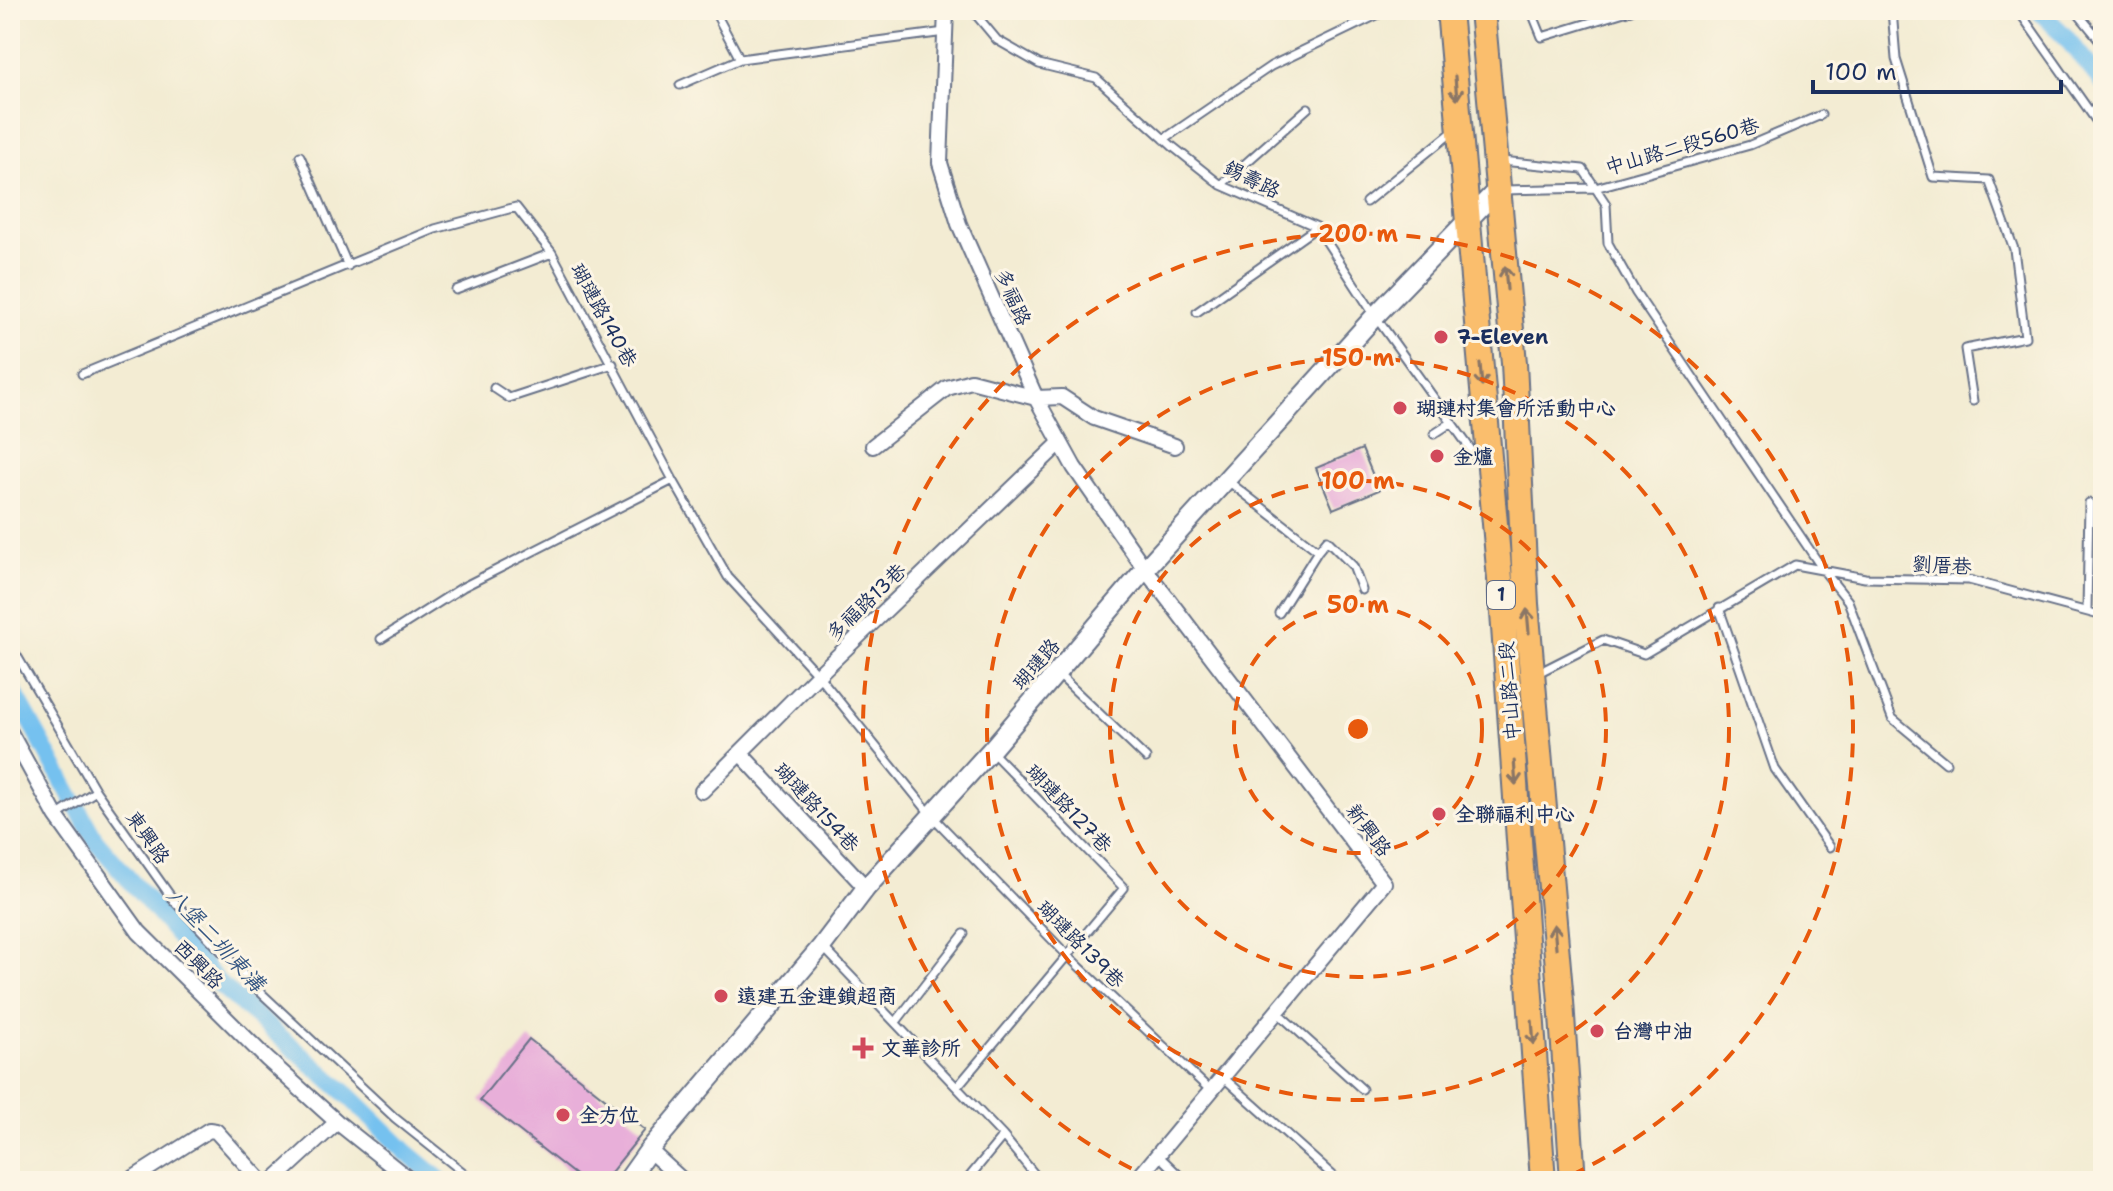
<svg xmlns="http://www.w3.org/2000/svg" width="2113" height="1191" font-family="'Shantell Sans','LXGW WenKai TC',sans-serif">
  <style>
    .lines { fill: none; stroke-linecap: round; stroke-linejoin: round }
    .canal { stroke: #75c1ef; stroke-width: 18 }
    .building { fill: #e8afd9 }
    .service-casing { stroke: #677187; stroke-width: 11 }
    .minor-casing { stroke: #677187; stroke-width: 18 }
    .tertiary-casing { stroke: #677187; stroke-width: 22 }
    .primary-casing { stroke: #677187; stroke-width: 28 }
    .service { stroke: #fff; stroke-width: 7 }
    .minor { stroke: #fff; stroke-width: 14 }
    .tertiary { stroke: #fff; stroke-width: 18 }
    .primary { stroke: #fabe6d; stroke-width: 24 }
    .oneway { stroke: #8a7666 }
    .ring { fill: none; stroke: #e8590c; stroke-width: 4; stroke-dasharray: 14 10 }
    .poi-dot { fill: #d1495b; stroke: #fcf5e5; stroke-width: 3 }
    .labels { text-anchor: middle; stroke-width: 6; stroke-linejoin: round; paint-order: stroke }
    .shield { fill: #fcf5e5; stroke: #5e6a86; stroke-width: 2 }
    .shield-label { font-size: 18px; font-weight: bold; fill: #1b2f5e }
    .street-label { font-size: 20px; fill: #1b2f5e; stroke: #fcf5e5 }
    .poi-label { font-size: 20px; font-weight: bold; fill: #1b2f5e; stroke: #fcf5e5; text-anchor: start }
    .water-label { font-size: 22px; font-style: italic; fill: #325482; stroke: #fcf5e5 }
    .centre { fill: #e8590c; stroke: #fcf5e5; stroke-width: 4 }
    .ring-label { font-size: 24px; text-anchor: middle; font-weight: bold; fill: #e8590c; stroke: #fcf5e5; stroke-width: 6; stroke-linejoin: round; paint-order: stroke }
  </style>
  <rect width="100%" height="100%" fill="#fcf5e5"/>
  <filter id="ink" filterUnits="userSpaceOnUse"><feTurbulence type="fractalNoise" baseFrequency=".0125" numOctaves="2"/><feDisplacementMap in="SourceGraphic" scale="16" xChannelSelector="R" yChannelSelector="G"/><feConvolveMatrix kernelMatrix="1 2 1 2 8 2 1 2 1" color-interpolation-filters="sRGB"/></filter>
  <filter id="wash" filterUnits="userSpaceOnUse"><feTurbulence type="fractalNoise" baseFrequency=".006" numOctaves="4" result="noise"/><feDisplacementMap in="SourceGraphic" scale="32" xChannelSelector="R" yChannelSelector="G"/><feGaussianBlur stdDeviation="1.8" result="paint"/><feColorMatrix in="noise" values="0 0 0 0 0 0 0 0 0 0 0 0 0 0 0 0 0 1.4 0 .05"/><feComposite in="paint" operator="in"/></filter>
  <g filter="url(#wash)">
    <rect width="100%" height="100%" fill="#f3ecd3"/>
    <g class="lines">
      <path class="canal" d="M2038,10L2063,34L2103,83
        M10,685L95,840L221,986L348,1095L406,1152L441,1181"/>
    </g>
    <g id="blocks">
      <path class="building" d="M1362,449L1379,490L1333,509L1316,468Z
        M529,1039L645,1130L604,1181H583L480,1100Z"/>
    </g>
  </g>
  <g filter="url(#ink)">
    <use href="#blocks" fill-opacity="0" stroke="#677187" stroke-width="2"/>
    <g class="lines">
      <defs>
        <path id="service" d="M714,10L740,59L945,32
          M972,10L997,40L1039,64L1096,78L1172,146L1221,185L1317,227L1375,316L1482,465
          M1531,10L1542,37L1631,10
          M1892,10L1896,59L1933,177L1989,180L2014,249L2025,337L1965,349L1973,401
          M2018,10L2095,119L2103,125
          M2075,10L2103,44
          M680,85L740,59
          M1164,139L1271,66L1387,10
          M300,156L348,266
          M1501,161L1583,169L1606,204L1608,243L1636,293L1824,571L1848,601L1892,718L1946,763
          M1221,185L1308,108
          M1504,190L1595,188L1750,145L1821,115
          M1366,202L1455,130
          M456,290L552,253
          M1197,312L1317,227
          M82,374L435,229L516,207L552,253L673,480L728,577L818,675L932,816L1068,956L1210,1090
          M494,388L509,398L613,364
          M1434,434L1451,423
          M1228,481L1318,551L1327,540L1353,566L1362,590
          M1719,608L1775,769L1830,847
          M2087,610L2089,503
          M1279,613L1318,551
          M381,639L463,587L673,480
          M10,644L96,791L174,901L258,990L395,1118L474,1181
          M1538,673L1603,640L1644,654L1795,565L1865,578L1969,580L2103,616
          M1059,675L1146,758
          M56,816L96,791
          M824,948L1003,1136L1040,1181
          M1277,1012L1362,1089
          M896,1022L964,934
          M1223,1077L1339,1181
          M957,1087L1124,888L992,752
          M1158,1155L1185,1181
          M966,1181L1003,1136"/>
        <path id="minor" d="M946,10L940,163L959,224L1036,398L1074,467L1145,569L1384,883L1136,1181
          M873,446L947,388L971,381L1036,398L1062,397L1094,418L1175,446
          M10,732L56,816L139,932L267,1059L337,1122L411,1181
          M740,753L866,888
          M702,791L818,675L1060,443
          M649,1150L683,1181
          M129,1181L209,1130L216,1131L261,1181
          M273,1181L337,1122"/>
        <path id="tertiary" d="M627,1181L649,1150L822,946L866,888L991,750L1145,569L1375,316L1497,190"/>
        <path id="primary" d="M1449,10L1503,613L1543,1181
          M1482,10L1514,363L1526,604L1561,1001L1573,1181"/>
      </defs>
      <use href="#service" class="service-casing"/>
      <use href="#minor" class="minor-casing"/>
      <use href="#tertiary" class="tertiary-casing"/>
      <use href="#primary" class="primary-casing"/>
      <use href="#service" class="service"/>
      <use href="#minor" class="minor"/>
      <use href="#tertiary" class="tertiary"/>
      <use href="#primary" class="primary"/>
    </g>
    <defs><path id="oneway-shaft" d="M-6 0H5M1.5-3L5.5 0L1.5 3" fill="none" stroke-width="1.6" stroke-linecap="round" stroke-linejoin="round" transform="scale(2)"/></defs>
    <g class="oneway">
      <use href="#oneway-shaft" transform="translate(1456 88) rotate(85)"/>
      <use href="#oneway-shaft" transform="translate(1506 278) rotate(-95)"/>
      <use href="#oneway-shaft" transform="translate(1481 375) rotate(85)"/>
      <use href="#oneway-shaft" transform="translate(1528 621) rotate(-95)"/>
      <use href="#oneway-shaft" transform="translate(1515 773) rotate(86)"/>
      <use href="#oneway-shaft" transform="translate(1555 936) rotate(-95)"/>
      <use href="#oneway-shaft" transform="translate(1533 1033) rotate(86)"/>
    </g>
  </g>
  <g class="ring">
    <circle cx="1358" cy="729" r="124"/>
    <circle cx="1358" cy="729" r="248"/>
    <circle cx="1358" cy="729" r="371"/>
    <path d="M1153 1179A495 495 0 1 1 1563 1179"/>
  </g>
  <g class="poi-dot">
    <circle cx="1441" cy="337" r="8"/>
    <circle cx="1400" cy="408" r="8"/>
    <circle cx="1437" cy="456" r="8"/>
    <circle cx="1439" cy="814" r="8"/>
    <circle cx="721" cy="996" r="8"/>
    <circle cx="1597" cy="1031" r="8"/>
    <path d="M859 1036h8v8h8v8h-8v8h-8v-8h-8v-8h8z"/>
    <circle cx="563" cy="1115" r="8"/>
  </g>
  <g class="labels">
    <rect class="shield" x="1487" y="581" width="28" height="28" rx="6"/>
    <g class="shield-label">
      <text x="1501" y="601">1</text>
    </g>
    <g class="street-label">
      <text transform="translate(1682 146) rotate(-16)" y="7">中山路二段560巷</text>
      <text transform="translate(1252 179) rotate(26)" y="7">錫壽路</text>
      <text transform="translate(1013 297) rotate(66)" y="7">多福路</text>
      <text transform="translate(604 315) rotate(61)" y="7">瑚璉路140巷</text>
      <text transform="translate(1942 565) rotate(3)" y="7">劉厝巷</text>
      <text transform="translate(866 602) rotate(-44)" y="7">多福路13巷</text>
      <text transform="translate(1036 664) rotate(-49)" y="7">瑚璉路</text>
      <text transform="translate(1509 691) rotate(-94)" y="7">中山路二段</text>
      <text transform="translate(817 807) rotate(47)" y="7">瑚璉路154巷</text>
      <text transform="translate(1069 808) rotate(46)" y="7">瑚璉路127巷</text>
      <text transform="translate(1369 830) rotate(53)" y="7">新興路</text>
      <text transform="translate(148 837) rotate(55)" y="7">東興路</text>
      <text transform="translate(1081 944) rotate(45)" y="7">瑚璉路139巷</text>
      <text transform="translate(199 964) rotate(45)" y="7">西興路</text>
    </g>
    <g class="poi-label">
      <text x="1457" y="344">7-Eleven</text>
      <text x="1416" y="415">瑚璉村集會所活動中心</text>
      <text x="1453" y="463">金爐</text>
      <text x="1455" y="821">全聯福利中心</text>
      <text x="737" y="1003">遠建五金連鎖超商</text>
      <text x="1613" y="1038">台灣中油</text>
      <text x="881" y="1055">文華診所</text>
      <text x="579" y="1122">全方位</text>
    </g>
    <g class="water-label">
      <text transform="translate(216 939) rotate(47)" y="8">八堡二圳東溝</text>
    </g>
  </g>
  <circle cx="1358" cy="729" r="12" class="centre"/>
  <g class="ring-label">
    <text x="1358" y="242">200 m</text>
    <text x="1358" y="366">150 m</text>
    <text x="1358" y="489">100 m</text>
    <text x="1358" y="613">50 m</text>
  </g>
  <rect width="2113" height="1191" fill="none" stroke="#fcf5e5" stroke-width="40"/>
  <path d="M1813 80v12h248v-12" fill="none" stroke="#1b2f5e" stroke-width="4"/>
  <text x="1825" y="80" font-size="24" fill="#1b2f5e" stroke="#fcf5e5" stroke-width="6" paint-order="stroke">100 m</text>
</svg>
